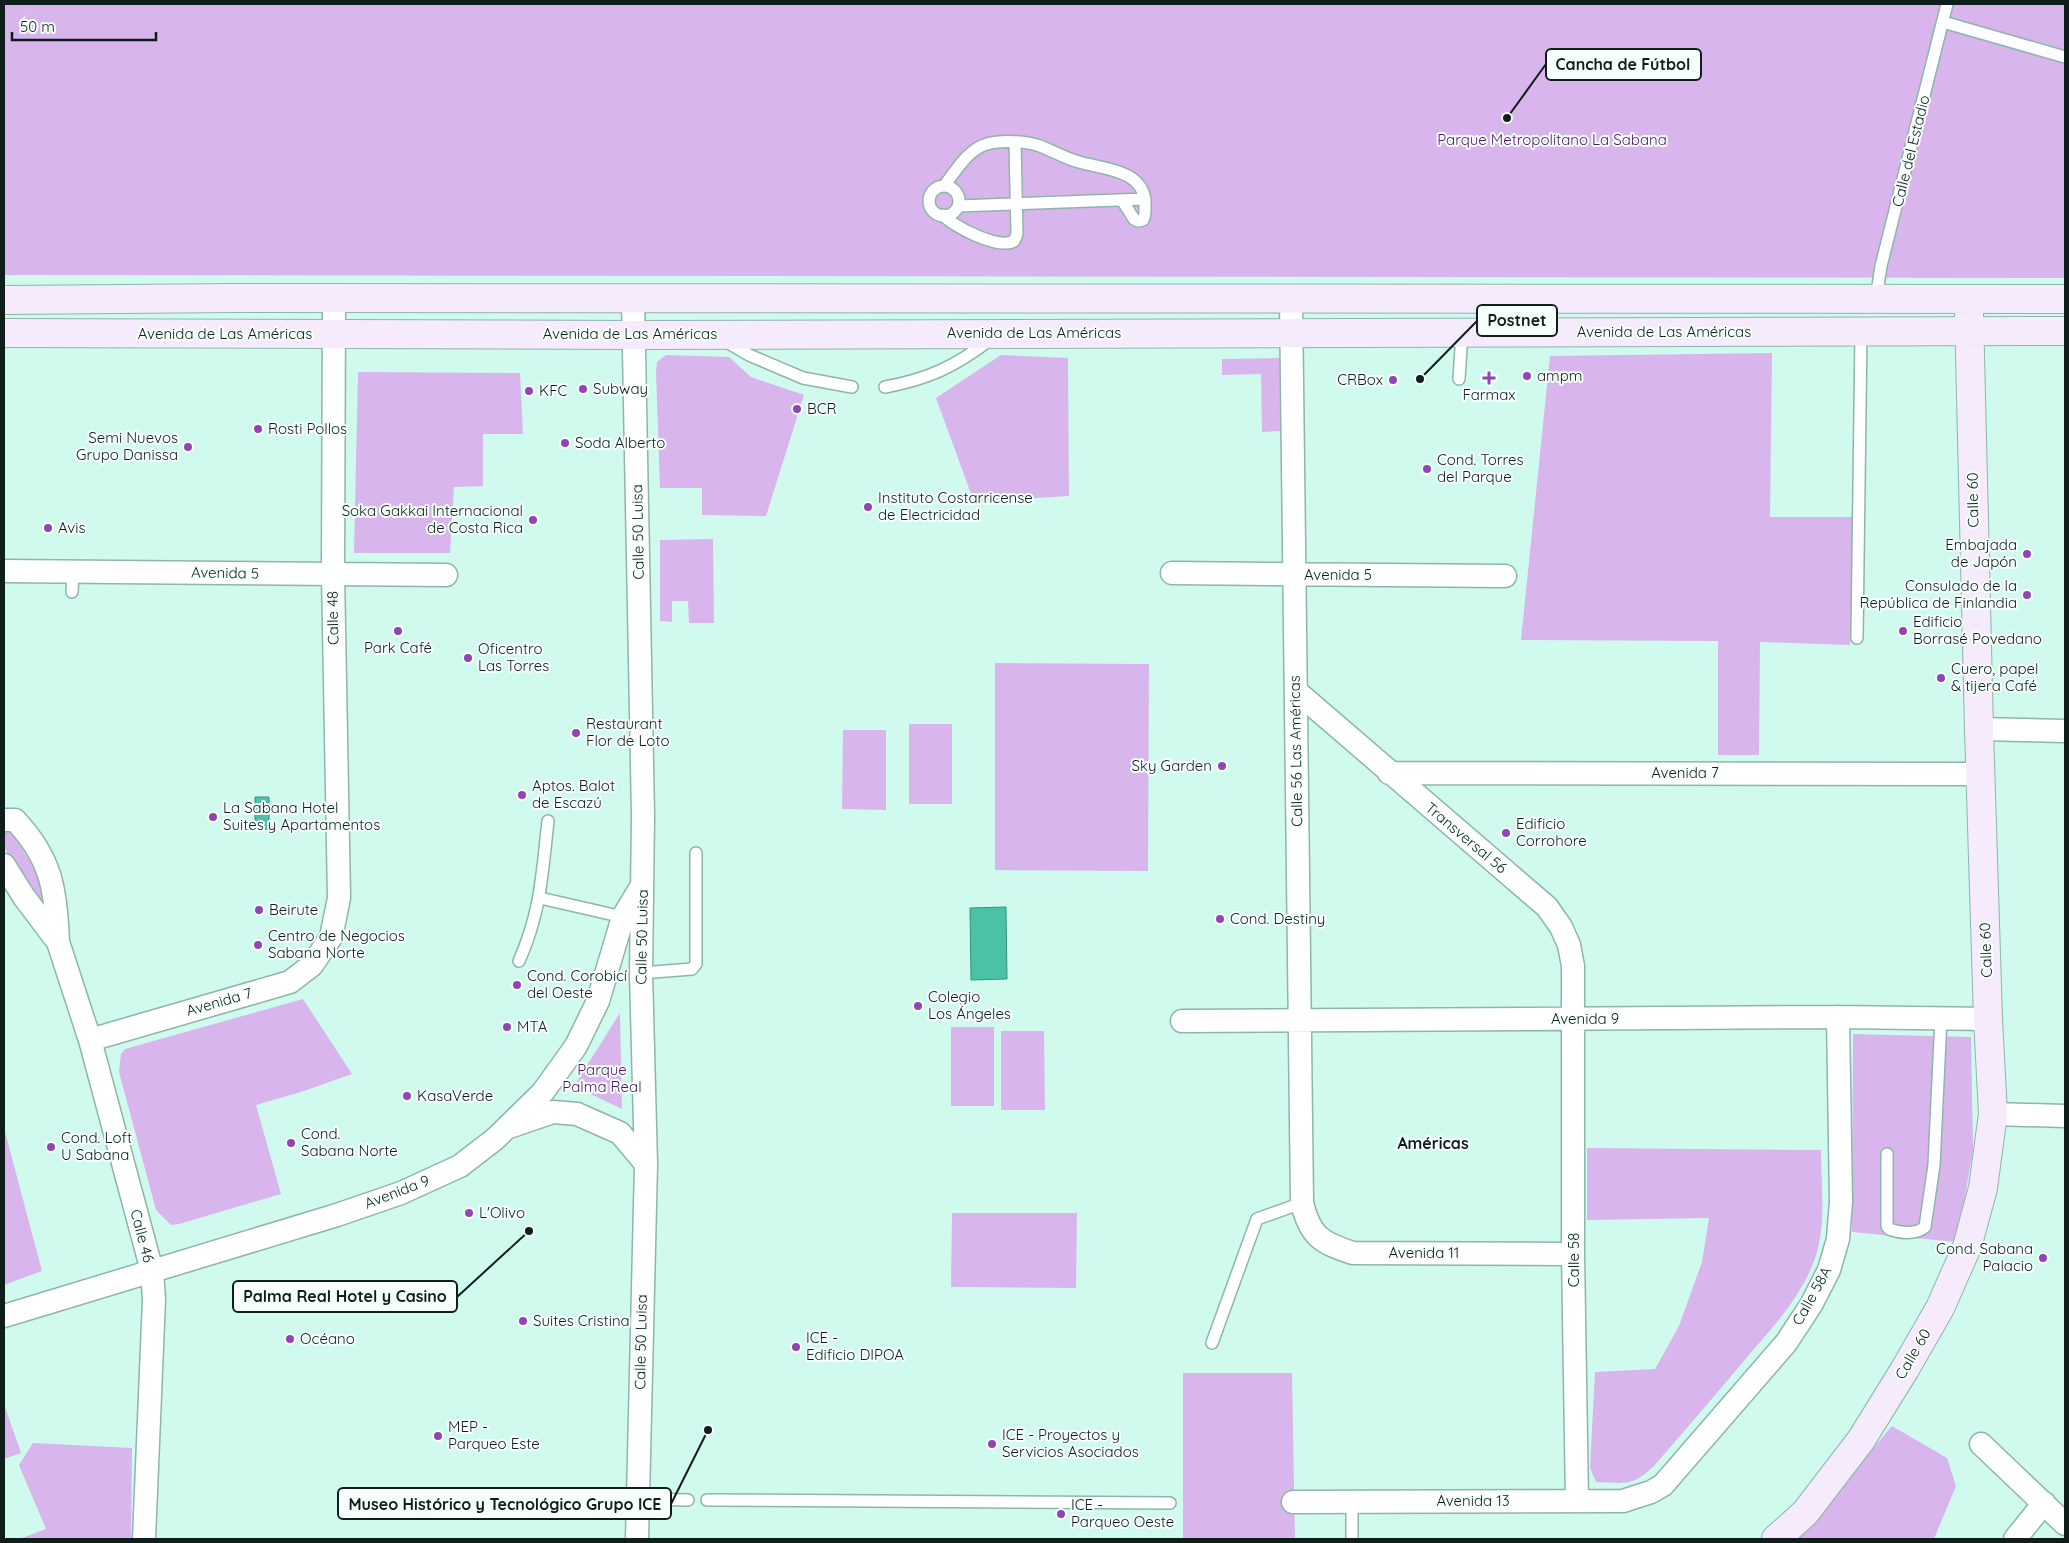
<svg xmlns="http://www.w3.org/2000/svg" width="2069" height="1543" font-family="Quicksand,sans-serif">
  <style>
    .green { fill: #d8b5ec }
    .water { fill: #4ac2a7; stroke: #38917d }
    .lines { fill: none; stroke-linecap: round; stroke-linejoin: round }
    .lane-casing { stroke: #8eb5aa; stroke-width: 14 }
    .street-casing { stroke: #8eb5aa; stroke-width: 25 }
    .secondary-casing { stroke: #8eb5aa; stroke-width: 30 }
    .lane { stroke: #fff; stroke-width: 11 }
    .street { stroke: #fff; stroke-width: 22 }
    .secondary { stroke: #f6eafd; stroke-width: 28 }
    .poi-dot { fill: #9044b5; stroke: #f7fffd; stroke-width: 2 }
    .labels { text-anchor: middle; stroke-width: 4; stroke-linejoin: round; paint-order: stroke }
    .park-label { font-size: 15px; fill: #50146b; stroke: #f7fffd }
    .street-label { font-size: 15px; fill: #0f1e1a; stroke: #f7fffd }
    .poi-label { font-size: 15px; fill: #0f1e1a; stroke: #f7fffd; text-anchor: start }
    .neighbourhood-label { font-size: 16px; font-weight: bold; fill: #0f1e1a; stroke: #f7fffd }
    .leader { fill: none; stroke: #0f1e1a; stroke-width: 2 }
    .callout-dot { fill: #0f1e1a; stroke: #f7fffd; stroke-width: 2 }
    .callout { fill: #f7fffd; stroke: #0f1e1a; stroke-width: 2 }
    .callout-label { font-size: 16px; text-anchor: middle; font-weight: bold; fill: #0f1e1a }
  </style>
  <rect width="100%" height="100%" fill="#d1faee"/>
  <path class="green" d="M4,4H2065V278L4,275Z
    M1772,353L1770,517H1855L1850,645L1760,642L1759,755H1718V641L1521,640L1550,356Z
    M666,355L729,357L751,377L804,395L766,516L702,515V488H660L656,372L657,362Z
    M1001,355L1068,358L1069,496L974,502L936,398Z
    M1281,358L1282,431L1262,432L1261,374L1222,375V359Z
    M358,372L520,373L523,434H483V486L454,487L450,553H354Z
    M713,539L714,623H689L688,601H672V622L660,621V540Z
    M995,663L1149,664L1148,871L995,870Z
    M909,724H952V804H909Z
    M843,730H886V810L842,809Z
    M4,828L10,829L48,891L46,901L35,900L4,847Z
    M303,999L352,1074L301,1092L256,1105L281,1194L179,1224L171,1225L156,1210L119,1072L121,1054L125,1049Z
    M620,1013L622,1109L574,1086Z
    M951,1027H994V1106H951Z
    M1001,1031H1044L1045,1110H1001Z
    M1853,1034L1971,1037L1973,1150L1957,1242L1852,1232Z
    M4,1128L42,1271L4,1285Z
    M1587,1148L1821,1150C1821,1183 1826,1220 1817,1252C1804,1297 1767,1333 1738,1368C1710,1401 1682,1434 1654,1466C1632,1487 1625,1483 1596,1482L1590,1468L1595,1372L1655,1369L1679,1326L1702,1262L1709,1218L1587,1220Z
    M952,1213H1077L1076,1288L951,1287Z
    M1183,1373H1292L1295,1539H1183Z
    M4,1404L21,1453L4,1459V1403Z
    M1892,1426L1947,1458L1956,1486L1934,1539H1793L1808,1525Z
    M33,1443L132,1448L131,1539H19L46,1529L19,1465Z"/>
  <path class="water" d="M255,797H269V829L255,830Z
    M1006,907L1007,979L971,980L970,908Z"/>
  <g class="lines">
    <defs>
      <path id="lane" d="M1943,22L2065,57
        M944,186C955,172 968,149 987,144C1001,140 1026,141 1040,146C1053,151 1065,158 1079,162C1102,169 1143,169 1145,202C1145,208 1146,215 1143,220L1138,221L1134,219L1122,200
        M929 201a15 15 0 1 1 30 0a15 15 0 1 1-30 0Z
        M959,206L1145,199
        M943,215C954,227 999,250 1014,241L1017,234L1015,143
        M1876,299L1881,266L1947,4
        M725,341L749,355L803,378L852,387
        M1459,379L1462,333
        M885,387C929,379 956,366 991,339
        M72,592L73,572
        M1857,638L1861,332
        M540,898L623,917
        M519,961C541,912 542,873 548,821
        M641,973L692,969L696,964V853
        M1887,1154V1226L1889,1229C1901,1233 1915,1235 1925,1227L1934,1165L1941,1018
        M1212,1343L1257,1219L1302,1203
        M605,1498L688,1500
        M707,1500L1170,1503
        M1352,1501V1539"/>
      <path id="street" d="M633,299L643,816L641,973L646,1164L637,1539
        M1291,299L1302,1203C1310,1236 1321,1243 1353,1253L1573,1254
        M4,571L446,575
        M1172,573L1505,576
        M1296,691L1547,907L1561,927L1569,945L1573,966V1254L1577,1501
        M1979,729L2065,731
        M1389,773L1981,774
        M4,820H15C52,859 56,891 58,942L24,897L4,865
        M58,942L90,1040L152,1271L154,1299L144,1539
        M1182,1021L1838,1017L1988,1019
        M90,1040L290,982L312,965L331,937L339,898L333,574L334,298
        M1993,1114L2065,1116
        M512,1126L553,1112L577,1114L620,1133L646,1164
        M4,1316L337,1215L401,1193L460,1166L495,1139L543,1092L576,1046L598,1001L623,917L641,887
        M1981,1444L2065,1524
        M1293,1502L1623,1501L1651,1492L1663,1485L1786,1343L1811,1305L1829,1270L1838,1239L1841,1202L1838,1017
        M2015,1539L2044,1503"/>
      <path id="secondary" d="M4,300L237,298L2065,299
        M4,333L634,335L2065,331
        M1776,1539L1805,1513L1861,1440L1905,1369L1940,1308L1967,1247L1983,1188L1993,1114L1988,1019L1979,729L1969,313"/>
    </defs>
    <use href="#lane" class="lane-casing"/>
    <use href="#street" class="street-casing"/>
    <use href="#secondary" class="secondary-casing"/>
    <use href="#lane" class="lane"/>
    <use href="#street" class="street"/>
    <use href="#secondary" class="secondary"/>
  </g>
  <g class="poi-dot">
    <circle cx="1527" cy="376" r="5"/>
    <path d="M1486.5 370.5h5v5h5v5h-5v5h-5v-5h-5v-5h5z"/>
    <circle cx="1393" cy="380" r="5"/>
    <circle cx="583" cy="389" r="5"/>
    <circle cx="529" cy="391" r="5"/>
    <circle cx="797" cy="409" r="5"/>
    <circle cx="258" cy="429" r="5"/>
    <circle cx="565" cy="443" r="5"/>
    <circle cx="188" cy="447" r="5"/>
    <circle cx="1427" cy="469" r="5"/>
    <circle cx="868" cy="507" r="5"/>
    <circle cx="533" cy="520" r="5"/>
    <circle cx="48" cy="528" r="5"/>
    <circle cx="2027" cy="554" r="5"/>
    <circle cx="2027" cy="595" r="5"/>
    <circle cx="398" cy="631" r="5"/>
    <circle cx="1903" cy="631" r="5"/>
    <circle cx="468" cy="658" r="5"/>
    <circle cx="1941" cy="678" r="5"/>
    <circle cx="576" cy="733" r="5"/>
    <circle cx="1222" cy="766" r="5"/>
    <circle cx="522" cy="795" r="5"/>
    <circle cx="213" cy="817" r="5"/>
    <circle cx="1506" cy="833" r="5"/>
    <circle cx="259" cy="910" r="5"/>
    <circle cx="1220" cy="919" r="5"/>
    <circle cx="258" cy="945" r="5"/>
    <circle cx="517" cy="985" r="5"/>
    <circle cx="918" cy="1006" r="5"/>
    <circle cx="507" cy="1027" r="5"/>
    <circle cx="407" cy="1096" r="5"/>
    <circle cx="291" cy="1143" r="5"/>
    <circle cx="51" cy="1147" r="5"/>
    <circle cx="469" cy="1213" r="5"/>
    <circle cx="2043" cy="1258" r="5"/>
    <circle cx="523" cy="1321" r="5"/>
    <circle cx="290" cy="1339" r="5"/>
    <circle cx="796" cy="1347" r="5"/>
    <circle cx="438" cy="1436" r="5"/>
    <circle cx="992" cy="1444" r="5"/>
    <circle cx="1061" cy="1514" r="5"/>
  </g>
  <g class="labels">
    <g class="park-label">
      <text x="1552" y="145">Parque Metropolitano La Sabana</text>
      <text x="602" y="1075">Parque<tspan x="602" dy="17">Palma Real</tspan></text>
    </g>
    <g class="street-label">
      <text transform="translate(1911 151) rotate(-76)" y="5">Calle del Estadio</text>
      <text x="1664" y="337">Avenida de Las Américas</text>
      <text x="1034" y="338">Avenida de Las Américas</text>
      <text x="225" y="339">Avenida de Las Américas</text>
      <text x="630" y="339">Avenida de Las Américas</text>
      <text transform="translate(1973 500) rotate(-91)" y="5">Calle 60</text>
      <text transform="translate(638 532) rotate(-91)" y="5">Calle 50 Luisa</text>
      <text transform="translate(225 573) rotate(1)" y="5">Avenida 5</text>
      <text x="1338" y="580">Avenida 5</text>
      <text transform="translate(333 618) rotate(-91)" y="5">Calle 48</text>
      <text transform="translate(1296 751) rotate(-91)" y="5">Calle 56 Las Américas</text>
      <text x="1685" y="778">Avenida 7</text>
      <text transform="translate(1466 838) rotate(40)" y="5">Transversal 56</text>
      <text transform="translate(642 937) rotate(-89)" y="5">Calle 50 Luisa</text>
      <text transform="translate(1986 950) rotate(-92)" y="5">Calle 60</text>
      <text transform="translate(219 1002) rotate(-16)" y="5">Avenida 7</text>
      <text x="1585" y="1024">Avenida 9</text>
      <text transform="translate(397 1192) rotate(-21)" y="5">Avenida 9</text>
      <text transform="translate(142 1236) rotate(75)" y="5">Calle 46</text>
      <text x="1424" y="1258">Avenida 11</text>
      <text transform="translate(1574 1260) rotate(-90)" y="5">Calle 58</text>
      <text transform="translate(1812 1296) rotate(-61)" y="5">Calle 58A</text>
      <text transform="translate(641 1342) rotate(-89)" y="5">Calle 50 Luisa</text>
      <text transform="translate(1913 1354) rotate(-60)" y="5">Calle 60</text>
      <text x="1473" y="1506">Avenida 13</text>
    </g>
    <g class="poi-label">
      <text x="1537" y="381">ampm</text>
      <text x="1383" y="385" text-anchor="end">CRBox</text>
      <text x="593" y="394">Subway</text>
      <text x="539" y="396">KFC</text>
      <text x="1489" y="400" text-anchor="middle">Farmax</text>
      <text x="807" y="414">BCR</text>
      <text x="268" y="434">Rosti Pollos</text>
      <text x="178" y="443" text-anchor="end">Semi Nuevos<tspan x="178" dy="17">Grupo Danissa</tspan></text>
      <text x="575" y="448">Soda Alberto</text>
      <text x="1437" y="465">Cond. Torres<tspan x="1437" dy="17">del Parque</tspan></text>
      <text x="878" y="503">Instituto Costarricense<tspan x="878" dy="17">de Electricidad</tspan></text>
      <text x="523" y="516" text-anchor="end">Soka Gakkai Internacional<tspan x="523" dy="17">de Costa Rica</tspan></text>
      <text x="58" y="533">Avis</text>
      <text x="2017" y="550" text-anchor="end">Embajada<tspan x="2017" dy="17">de Japón</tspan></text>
      <text x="2017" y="591" text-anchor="end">Consulado de la<tspan x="2017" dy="17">República de Finlandia</tspan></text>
      <text x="1913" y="627">Edificio<tspan x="1913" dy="17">Borrasé Povedano</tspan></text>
      <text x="398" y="653" text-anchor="middle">Park Café</text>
      <text x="478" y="654">Oficentro<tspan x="478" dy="17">Las Torres</tspan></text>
      <text x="1951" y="674">Cuero, papel<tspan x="1951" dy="17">&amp; tijera Café</tspan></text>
      <text x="586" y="729">Restaurant<tspan x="586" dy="17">Flor de Loto</tspan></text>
      <text x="1212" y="771" text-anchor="end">Sky Garden</text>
      <text x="532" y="791">Aptos. Balot<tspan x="532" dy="17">de Escazú</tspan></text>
      <text x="223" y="813">La Sabana Hotel<tspan x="223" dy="17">Suites y Apartamentos</tspan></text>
      <text x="1516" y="829">Edificio<tspan x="1516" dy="17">Corrohore</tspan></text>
      <text x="269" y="915">Beirute</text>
      <text x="1230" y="924">Cond. Destiny</text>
      <text x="268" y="941">Centro de Negocios<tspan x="268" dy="17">Sabana Norte</tspan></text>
      <text x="527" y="981">Cond. Corobicí<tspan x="527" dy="17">del Oeste</tspan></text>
      <text x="928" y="1002">Colegio<tspan x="928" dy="17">Los Ángeles</tspan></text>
      <text x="517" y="1032">MTA</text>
      <text x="417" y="1101">KasaVerde</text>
      <text x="301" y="1139">Cond.<tspan x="301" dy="17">Sabana Norte</tspan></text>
      <text x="61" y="1143">Cond. Loft<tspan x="61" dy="17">U Sabana</tspan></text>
      <text x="479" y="1218">L'Olivo</text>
      <text x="2033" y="1254" text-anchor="end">Cond. Sabana<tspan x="2033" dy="17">Palacio</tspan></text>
      <text x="533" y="1326">Suites Cristina</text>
      <text x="806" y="1343">ICE -<tspan x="806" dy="17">Edificio DIPOA</tspan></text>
      <text x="300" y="1344">Océano</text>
      <text x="448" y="1432">MEP -<tspan x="448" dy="17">Parqueo Este</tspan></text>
      <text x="1002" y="1440">ICE - Proyectos y<tspan x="1002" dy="17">Servicios Asociados</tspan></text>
      <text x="1071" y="1510">ICE -<tspan x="1071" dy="17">Parqueo Oeste</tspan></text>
    </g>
    <g class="neighbourhood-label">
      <text x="1433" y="1149">Américas</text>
    </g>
  </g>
  <path class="leader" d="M1507 118L1546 64M1420 379L1477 321M529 1231L457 1297M708 1430L671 1504"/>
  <g class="callout-dot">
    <circle cx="1507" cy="118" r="5"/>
    <circle cx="1420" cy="379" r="5"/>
    <circle cx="529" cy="1231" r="5"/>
    <circle cx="708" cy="1430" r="5"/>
  </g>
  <g class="callout">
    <rect x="1546" y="49" width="155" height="31" rx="5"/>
    <rect x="1477" y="305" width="80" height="31" rx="5"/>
    <rect x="233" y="1281" width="224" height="31" rx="5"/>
    <rect x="338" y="1488" width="333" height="31" rx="5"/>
  </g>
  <g class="callout-label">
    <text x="1623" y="70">Cancha de Fútbol</text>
    <text x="1517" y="326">Postnet</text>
    <text x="345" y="1302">Palma Real Hotel y Casino</text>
    <text x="505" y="1510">Museo Histórico y Tecnológico Grupo ICE</text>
  </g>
  <rect width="2069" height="1543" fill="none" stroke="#0f1e1a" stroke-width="10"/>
  <path d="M12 32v8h144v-8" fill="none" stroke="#0f1e1a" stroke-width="2.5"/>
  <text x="20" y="32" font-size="15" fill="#0f1e1a" stroke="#f7fffd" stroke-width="4" paint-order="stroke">50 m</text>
</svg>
